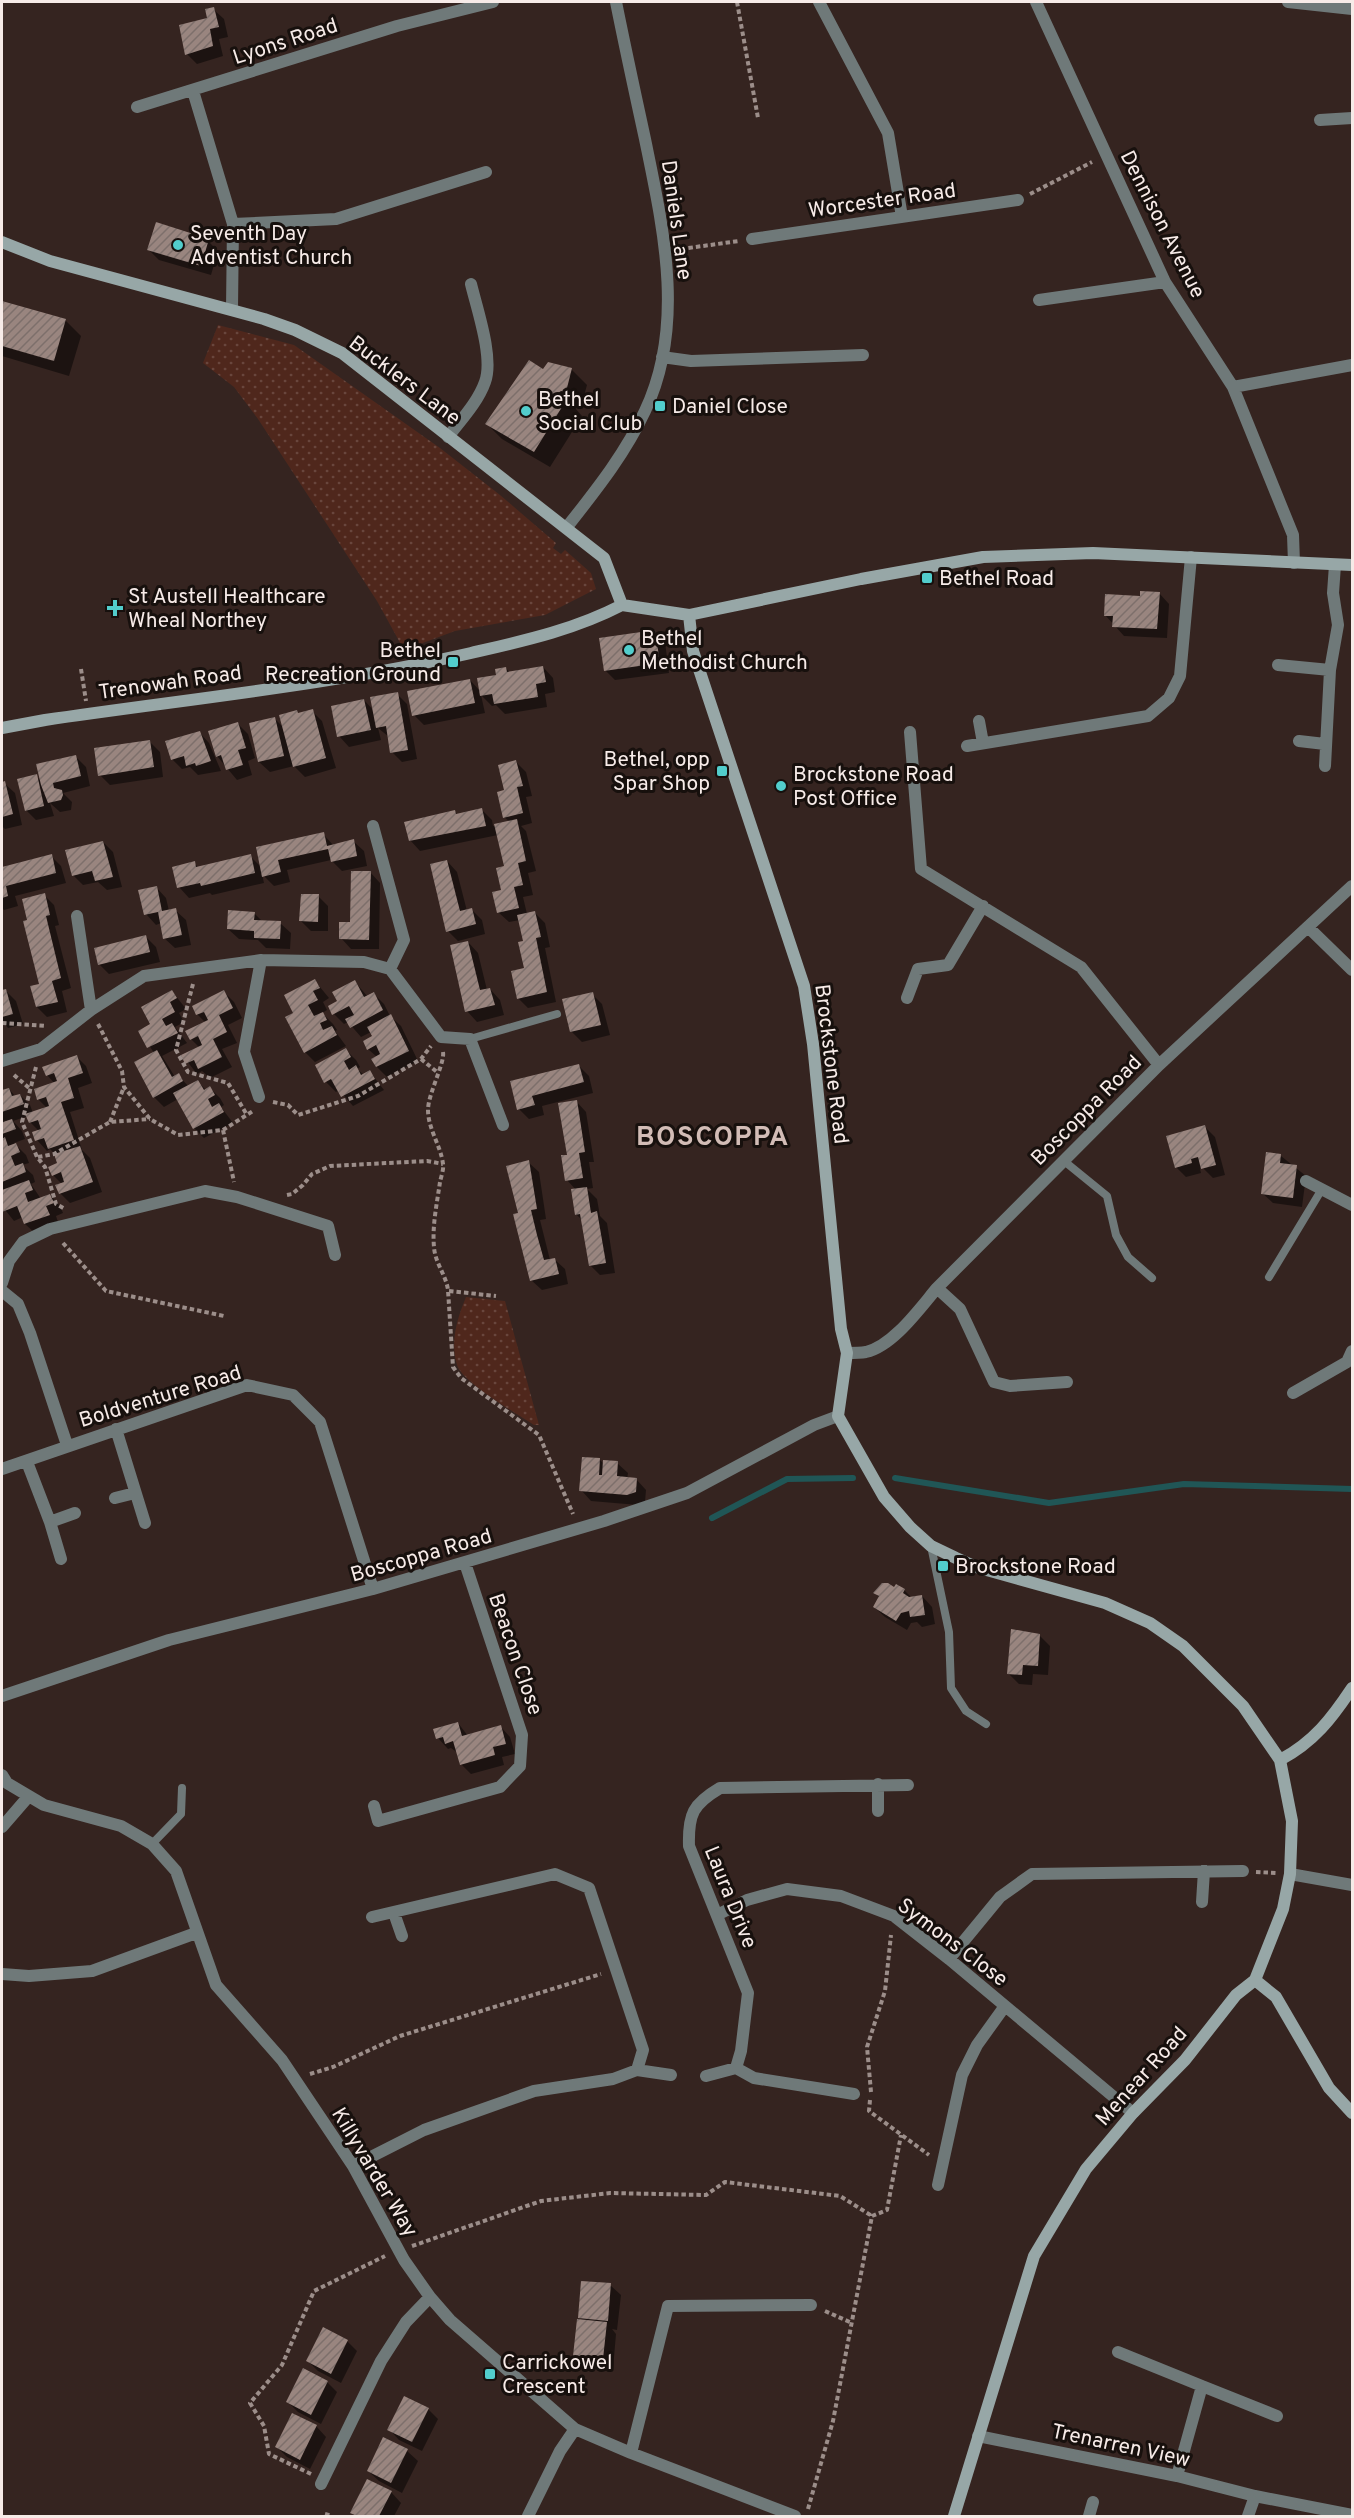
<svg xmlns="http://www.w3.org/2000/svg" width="1354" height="2518" font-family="Overpass,sans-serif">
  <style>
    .green { fill: url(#green-dots) }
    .shadow { fill: #0007 }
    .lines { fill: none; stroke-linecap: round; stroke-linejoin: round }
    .stream { stroke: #205656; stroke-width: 6 }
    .building { fill: url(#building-hatch) }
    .path { stroke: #9c8e8a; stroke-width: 4; stroke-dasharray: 4.5 3; stroke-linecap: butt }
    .lane { stroke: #6f7979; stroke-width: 8 }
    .street { stroke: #6f7979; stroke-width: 12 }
    .secondary { stroke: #97a7a7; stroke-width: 12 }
    .poi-dot { fill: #52cdcc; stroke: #17100d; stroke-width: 2 }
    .labels { text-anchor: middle; stroke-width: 6; stroke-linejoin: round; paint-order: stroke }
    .street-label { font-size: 21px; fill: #f7ebe8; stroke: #17100d }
    .poi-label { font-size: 21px; fill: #f7ebe8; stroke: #17100d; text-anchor: start }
    .district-label { font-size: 27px; font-weight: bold; letter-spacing: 1.5px; fill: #d2bcb6; stroke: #17100d }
  </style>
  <defs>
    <pattern id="green-dots" width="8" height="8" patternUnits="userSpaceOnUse" patternTransform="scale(1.5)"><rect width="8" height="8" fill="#4f271c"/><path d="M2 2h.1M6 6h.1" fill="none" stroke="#69463d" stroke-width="1.8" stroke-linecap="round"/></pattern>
    <pattern id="building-hatch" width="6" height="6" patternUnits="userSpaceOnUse" patternTransform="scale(1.5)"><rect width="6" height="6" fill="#99857f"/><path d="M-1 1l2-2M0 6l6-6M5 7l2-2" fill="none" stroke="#7d6f6b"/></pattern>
  </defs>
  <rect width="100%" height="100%" fill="#352420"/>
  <path class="green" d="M218,325L294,345L440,448L500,495L556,543L553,548L561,554L565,550L591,573L596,589L545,615L455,631L404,650L377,601L258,419L234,387L203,363Z
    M466,1297L505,1301L539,1425H534C517,1414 462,1382 457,1365C450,1341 457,1319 466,1297Z"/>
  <path class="shadow" d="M213,9L224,19L228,37L219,39L223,56L197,64L187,54Z
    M208,241L218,251L211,275L159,260L149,250Z
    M2,302L65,320L81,336L69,376L2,356Z
    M571,369L587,385L581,407L575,408L582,416L550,467L502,439L487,424L543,371Z
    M1159,593L1169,604L1167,638L1124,636L1105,615L1141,597Z
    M654,631L665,642L669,673L615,680L605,670Z
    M543,667L553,678L555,692L545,694L547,707L505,714L496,705L492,706L481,695L485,713L424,725L414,715L470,680L480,691L506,668L510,673Z
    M397,694L407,704L417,759L402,762L392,752L389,737L378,728L381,740L349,747L339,736L364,700L374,711Z
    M312,711L322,721L336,768L305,777L294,766L270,772L259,762L275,719L284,728L297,712L300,714Z
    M238,724L248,734L255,758L248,761L252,775L237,780L217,756Z
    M199,732L209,743L221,771L198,775L190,767L182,769L172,759Z
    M150,742L160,752L163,777L110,785L100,775Z
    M76,757L86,767L90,786L63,793L72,802L71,810L60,812L50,803L54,816L36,820L26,810L36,776L41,781Z
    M516,762L526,772L532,796L526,797L532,823L521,826L526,831L536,871L528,873L533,895L523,897L527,914L534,912L545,923L550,947L545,948L556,1002L528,1008L518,998L526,970L525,942L520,920L509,922L498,912L505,867L498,835L420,851L410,840L455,812L458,815L482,810L492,820L493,826L510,822L504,817L506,792Z
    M4,783L15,793L22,825L5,829L2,826V784Z
    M323,834L334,846L353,841L364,851L367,866L342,871L331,860L287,870L290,882L274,886L262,874L264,883L212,895L210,893L189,898L179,887L194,863L199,868L250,856L262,868Z
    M103,842L113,852L122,887L107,890L98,882L83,885L73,875Z
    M51,856L61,866L66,883L15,896L18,906L4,910L2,908V868Z
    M447,861L457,872L467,911L472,910L482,920L485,934L458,941L448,931Z
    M370,872L380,883L379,949H351L341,938L352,924Z
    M156,887L166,898L169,911L175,910L186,920L191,945L175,948L164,938L161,923L156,925L146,914Z
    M44,895L54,905L59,925L55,926L71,988L62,991L67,1012L47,1017L37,1007L41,985Z
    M318,896L328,906V931H311L301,921Z
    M254,913L263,922L280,923L291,933L290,949L266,948L258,940L239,939L228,929Z
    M146,937L156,947L160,962L109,974L99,964Z
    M468,942L478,953L487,990L490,989L500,1000L504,1015L477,1022L467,1011Z
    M315,981L329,998L323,1002L327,1010L322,1013L333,1024L337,1030L335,1031L346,1046L315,1062L305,1052L295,1013Z
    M355,982L368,997L374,994L384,1004L390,1016L401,1026L418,1061L387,1077L377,1067L373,1059L377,1057L368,1049L374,1037L371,1032L361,1037L348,1022L344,1024L334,1014L339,1002Z
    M6,991L16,1001L23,1024L8,1028L2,1021V992Z
    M172,991L186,1009L179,1013L184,1022L175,1027L187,1043L162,1056L175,1077L178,1075L189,1087L198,1082L206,1090L210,1088L220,1098L224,1105L221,1107L233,1123L204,1138L194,1128L178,1099L164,1107L154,1097V1053L140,1031L153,1025Z
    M224,992L234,1002L242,1018L228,1025L237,1043L222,1049L232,1067L210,1078L202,1071L197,1074L183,1056L200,1048L191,1039L206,1023L197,1014Z
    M592,994L602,1004L610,1035L582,1042L572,1032L564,1000Z
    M346,1050L356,1060L360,1067L357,1069L364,1075L370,1072L384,1090L353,1106L339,1090L336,1092L326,1082Z
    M76,1056L86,1066L92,1083L78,1088L84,1108L70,1112L82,1150L90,1158L102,1192L70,1203L60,1193L62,1184L53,1175L59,1164L56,1155L50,1149L47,1151L37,1140L39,1131L30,1122L28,1116L13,1121L22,1131L25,1139L14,1143L26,1155L29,1163L22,1165L33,1175L35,1182L31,1184L41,1199L50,1195L60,1206L63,1213L56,1216L59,1225L36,1234L25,1224L23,1217L14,1221L2,1206V1092L9,1089L16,1097L20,1095L30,1105L33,1113L47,1108L38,1099L55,1084L47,1075Z
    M579,1066L589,1076L593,1093L542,1106L544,1115L529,1119L519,1109L512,1082Z
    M576,1101L586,1112L594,1162H589L593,1188L587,1189L597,1199L600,1216L607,1223L615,1273L600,1275L590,1265L583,1221L576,1214V1190L567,1180Z
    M1205,1127L1215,1137L1225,1175L1213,1178L1203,1168L1200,1169L1201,1173L1186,1177L1176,1167Z
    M1281,1156L1306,1176L1302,1207L1273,1203L1262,1193Z
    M528,1162L539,1172L546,1219L540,1220L550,1260L554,1259L565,1269L568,1284L542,1290L531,1280L519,1214Z
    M600,1460L604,1464L617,1463L628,1473L627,1479H636L646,1490L645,1502L638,1505L591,1501L581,1490Z
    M895,1589L904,1590L912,1598L922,1596L932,1607L935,1624L922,1627L917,1622L911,1623L907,1630L885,1617L874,1607L880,1598L875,1593Z
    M1040,1636L1050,1646L1048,1675L1033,1674L1032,1685L1019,1684L1009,1674Z
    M458,1723L468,1736L500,1726L510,1737L515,1754L502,1757L504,1765L471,1774L461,1764L458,1753L451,1748L448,1749L438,1738Z
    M610,2285L621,2295L617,2330L612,2329L616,2334L613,2369L585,2366L575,2356L583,2321L579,2317Z
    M347,2341L357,2351L341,2383L318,2371L308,2361Z
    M327,2382L337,2392L321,2424L298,2412L288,2402Z
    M428,2409L438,2419L422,2451L399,2440L389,2429Z
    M316,2426L326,2437L310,2469L287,2457L277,2447Z
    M384,2439L407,2451L418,2461L402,2493L379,2481L368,2471Z
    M391,2492L401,2503L394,2516H355L352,2513Z"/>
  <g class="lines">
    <path class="stream" d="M895,1478L1049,1503L1184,1484L1352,1489
      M712,1518L787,1479L853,1478"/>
  </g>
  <path class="building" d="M214,7L219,27L210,29L213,46L185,55L179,25L207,18L205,9Z
    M156,222L209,239L201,266L147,250Z
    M2,301L66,319L54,361L2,346Z
    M529,360L543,369L548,362L572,368L566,392L561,391L558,393L567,399L534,452L485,424Z
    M1140,591L1160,592L1157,629L1112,627L1113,616H1104L1105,594L1140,596Z
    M655,630L660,663L604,671L599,638Z
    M543,666L546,682L536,684L538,697L494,704L492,694L480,696L477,678L496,675L495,669L506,667L507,672Z
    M470,679L475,703L412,716L407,691Z
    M398,692L408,750L390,753L386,726L376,728L370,697Z
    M364,699L371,730L337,737L331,706Z
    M313,709L326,758L293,767L279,715L297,710L298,713Z
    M275,717L284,756L258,762L249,723Z
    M238,722L246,748L238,750L243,765L226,770L221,755L216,757L208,731Z
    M200,731L211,761L196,766L195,763L186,766L184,756L171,760L165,741Z
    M150,740L154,767L98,776L94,748Z
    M76,755L81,776L53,783L54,788L62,790L63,795L61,800L48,803L41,785L36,764Z
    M516,760L523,786L517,787L523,813L503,818L497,792L504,790L498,765Z
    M37,774L44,806L25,811L17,779Z
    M5,781L13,814L2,817V782Z
    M482,808L486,826L409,841L404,822L455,810L456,814Z
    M517,819L526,861L518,863L523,885L514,887L519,908L497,913L492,892L501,890L496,868L504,866L494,824Z
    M324,832L327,846L354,839L357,856L331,862L328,849L301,855L278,860L281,872L262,877L256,847Z
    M103,841L113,877L95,881L92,871L72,876L65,850Z
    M52,854L56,873L6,886L8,896L2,898V867Z
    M251,854L255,873L201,886L200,883L177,888L172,867L195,861L196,867Z
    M447,860L460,911L472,908L476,924L446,932L430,864Z
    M351,871H371L369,940L339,939V922H350Z
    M157,886L162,911L176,908L182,935L163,939L158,912L144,915L138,890Z
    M45,893L50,915L46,916L61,978L52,981L58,1002L36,1007L30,986L39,984L23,921L27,920L22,899Z
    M301,894H319L318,922L299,921Z
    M228,910L255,912L254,920L281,921L280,939L254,938V931L227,929Z
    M535,911L541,937L536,938L547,992L517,999L511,971L524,968L518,942L523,941L517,915Z
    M146,935L150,952L98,965L94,948Z
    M468,941L480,990L490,988L495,1005L465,1012L450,945Z
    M315,979L320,988L313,991L318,1000L308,1005L314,1016L323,1012L327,1020L320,1023L323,1030L332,1026L337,1035L304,1053L285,1017L293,1013L284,995Z
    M355,980L364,997L374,992L383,1010L350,1028L345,1019L354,1015L349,1006L332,1015L328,1006L337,1001L332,992Z
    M6,989L13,1014L2,1017V990Z
    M172,990L177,998L170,1002L175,1012L162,1019L166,1026L172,1023L178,1033L147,1048L138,1031L150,1024L141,1007Z
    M224,990L233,1008L219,1015L227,1032L213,1039L222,1057L198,1069L194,1060L185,1064L181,1055L202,1045L198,1036L190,1040L185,1031L208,1020L204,1012L196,1015L192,1006Z
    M593,992L601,1025L570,1032L562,999Z
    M391,1014L409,1051L376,1067L371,1059L380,1054L376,1045L367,1050L363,1041L372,1036L367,1027Z
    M346,1048L351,1057L344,1061L349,1070L356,1065L361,1075L370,1070L375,1079L341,1097L331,1079L324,1083L315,1065Z
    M157,1050L172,1077L179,1073L183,1081L153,1098L134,1062Z
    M77,1055L83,1073L68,1078L74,1098L61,1102L74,1140L48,1149L44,1138L35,1141L32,1132L41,1129L38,1120L29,1123L25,1114L49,1106L46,1097L37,1100L34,1089L57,1081L54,1073L46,1076L42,1067Z
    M579,1064L584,1082L532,1096L535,1105L517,1110L510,1081Z
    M198,1080L204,1090L210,1086L215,1095L208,1099L212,1107L219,1103L224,1112L193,1129L173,1093Z
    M9,1088L12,1096L20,1094L24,1104L2,1112V1090Z
    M577,1100L585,1152L579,1153L583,1178L565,1181L561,1155H567L558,1103Z
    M2,1118L3,1122L12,1119L16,1129L2,1134Z
    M1205,1125L1216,1165L1201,1169L1198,1157L1191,1159L1192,1163L1175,1168L1166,1136Z
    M5,1137L8,1146L16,1143L20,1152L11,1156L15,1166L23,1163L26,1172L2,1182V1139Z
    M80,1146L93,1182L59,1194L55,1185L64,1182L61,1172L52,1176L48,1167L57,1163L54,1154Z
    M1266,1152L1281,1154L1280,1163L1297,1165L1293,1198L1261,1194Z
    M529,1160L537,1209L531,1210L537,1235L544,1260L555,1258L559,1274L530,1281L513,1214L518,1213L506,1166Z
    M29,1180L33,1190L25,1193L28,1202L50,1194L54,1203L46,1206L50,1215L24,1224L17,1206L2,1212V1190Z
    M587,1187L591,1213L597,1211L606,1263L589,1266L580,1214L575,1215L571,1189Z
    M582,1457L600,1458L599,1475H602L603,1460L618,1461L617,1476L637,1478L636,1492L627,1495L579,1491Z
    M882,1583H888L894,1587L896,1584L905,1589L903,1593L909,1597L922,1595L925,1615L910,1617L909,1611L901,1613L896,1621L873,1607L879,1596L873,1593Z
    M1011,1629L1040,1634L1038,1666L1023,1665L1022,1675L1007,1674Z
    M458,1722L462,1736L501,1725L506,1744L493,1747L495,1755L460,1765L453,1741L445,1744L443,1737L436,1739L433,1729Z
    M581,2281L611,2283L608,2321L578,2318Z
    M577,2319L607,2322L603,2359L573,2356Z
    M323,2327L348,2340L331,2374L306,2361Z
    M303,2368L328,2381L311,2415L286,2402Z
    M404,2396L429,2408L412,2442L387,2430Z
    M292,2413L317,2425L300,2460L275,2447Z
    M383,2437L408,2449L391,2483L367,2471Z
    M367,2479L392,2491L379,2516H357L350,2513Z"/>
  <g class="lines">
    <path class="path" d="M737,2L758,118
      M1030,194L1092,162
      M681,249L739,241
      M81,669L86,701
      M193,984L176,1050L188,1072L228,1083L247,1115
      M2,1023L46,1026
      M98,1024L122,1071L124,1087L150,1119L178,1135L223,1130L253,1111
      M443,1052C445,1063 428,1094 428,1110C428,1129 441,1146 443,1164C444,1169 441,1177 440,1182C437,1203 432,1226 434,1247C435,1263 446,1275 448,1290L453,1367L461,1378L539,1435L573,1514
      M421,1059L437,1072
      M36,1067L22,1122L37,1157L45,1167L56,1204L65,1209
      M14,1075L29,1088
      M273,1102L288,1105L298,1115L358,1096L421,1059L431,1046
      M110,1122L124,1087
      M223,1130L234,1182
      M38,1157L54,1154L110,1122L150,1119
      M287,1195L292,1194L303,1185L312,1174L330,1166L427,1161L443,1164
      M63,1243L106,1291L224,1316
      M449,1291L496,1296
      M1256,1872L1276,1873
      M310,2074L333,2067L400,2036L601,1974
      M871,2092L867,2047L885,1991L891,1935
      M870,2100L869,2111L929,2155
      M412,2246L541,2201L610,2193L706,2195L725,2182L840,2196L872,2216
      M825,2311L852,2323
      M311,2474L269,2454L264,2426L250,2403L282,2365L314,2291L385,2256
      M808,2509L833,2421L872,2216L887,2210L901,2135
      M325,2514L332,2516"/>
    <path class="lane" d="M470,1039L557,1014
      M1064,1161L1107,1196L1116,1235L1128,1257L1152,1278
      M1269,1277L1322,1189
      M931,1546L949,1632L951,1688L966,1711L986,1724
      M152,1844L181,1814L182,1788"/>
    <path class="street" d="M819,2L888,133L902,217
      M1036,2L1165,282L1233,387L1293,535L1294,563
      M1288,2L1352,9
      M193,91L233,224L232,309
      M137,107L397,26L493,2
      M1320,120L1352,118
      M233,224L336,219L486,172
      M752,239L1018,200
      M1039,300L1165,282
      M662,357L691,361L863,355
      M1233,387L1352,365
      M448,437C461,420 478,402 485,382C494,358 477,309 471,284
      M567,527C596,490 625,454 645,411C686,325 663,227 645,139C635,93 625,47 616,2
      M1278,665L1330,670
      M979,721L983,743
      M910,732L921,869L1081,967L1159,1065
      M1299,741L1325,744
      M967,746L1148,716L1169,698L1180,676L1191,557
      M1325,766L1330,670L1338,625L1333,593L1335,565
      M373,826L404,940L390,969
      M77,916L91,1010
      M1309,928L1352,970
      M907,998L918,969L948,965L983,906
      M2,1061L41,1049L91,1010L144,976L261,960L364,962L390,969L441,1037L470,1039L503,1125
      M259,1097L244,1052L261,960
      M1306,1181L1352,1205
      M2,1283L9,1261L23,1242L50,1229L205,1191L237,1197L328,1226L335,1255
      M937,1288L960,1309L994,1382L1010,1386L1067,1382
      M2,1291L18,1304L30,1333L67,1445
      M847,1353C853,1353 860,1353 866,1352C893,1346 920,1308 937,1288L1159,1065L1352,886
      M1293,1393L1347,1362L1352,1351
      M116,1429L145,1523
      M27,1462L50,1522L61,1559
      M2,1469L247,1385L293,1395L320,1422L373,1589
      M115,1498L135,1493
      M50,1522L75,1513
      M2,1696L169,1640L373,1589L604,1521L687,1493L814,1425L838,1416
      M2,1775L7,1783L44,1805L121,1826L152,1844L176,1871L216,1985L282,2060L353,2166L404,2260L430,2297L450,2320L575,2429L631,2453L795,2516
      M878,1784V1811
      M374,1806L378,1821L500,1787L520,1766L522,1735L465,1563
      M2,1827L28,1797
      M1290,1874L1352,1885
      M1202,1902L1204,1871
      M394,1913L402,1936
      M717,1915L747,1900L787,1889L841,1896L894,1916L949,1959L1133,2113
      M949,1959L1000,1897L1032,1874L1243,1871
      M2,1974L29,1976L92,1971L196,1933
      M637,2070L671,2075
      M706,2076L736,2068
      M854,2094L754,2078L736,2068L741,2051L748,1993L689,1846C688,1814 693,1804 720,1788L908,1785
      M353,2166L424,2130L534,2091L613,2079L637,2070L643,2050L589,1888L555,1874L372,1917
      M938,2185L962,2075L977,2045L1005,2006
      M1118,2352L1202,2386L1177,2476
      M1202,2386L1277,2416
      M978,2436L1177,2476L1255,2496L1352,2515
      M631,2453L668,2306L811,2305
      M321,2484L381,2361L406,2322L430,2297
      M528,2516L560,2451L575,2429
      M1089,2516L1093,2502
      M1248,2516L1255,2496"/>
    <path class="secondary" d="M2,242L50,261L264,319L295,330L342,353L604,558L622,605
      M622,605L689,615L861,579L983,557L1093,553L1352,565
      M689,615L693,651L804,986L813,1044L841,1329L847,1353L838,1416L884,1497L910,1527L931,1546L956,1558L976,1567L1105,1603L1150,1623L1183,1646L1243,1706L1280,1760L1292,1821L1290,1874L1283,1909L1255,1980L1236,1995L1185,2060L1133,2113L1086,2169L1034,2256L954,2516
      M2,728L45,720C187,699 331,685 471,653C523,641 574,630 622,605
      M1280,1760C1314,1742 1332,1718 1352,1688
      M1255,1980L1276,1997L1329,2088L1352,2113"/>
  </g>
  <g class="poi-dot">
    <circle cx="178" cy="245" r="6"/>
    <rect x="654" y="400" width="12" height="12" rx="3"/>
    <circle cx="526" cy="411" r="6"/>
    <rect x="921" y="572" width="12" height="12" rx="3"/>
    <path d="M112 599h6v6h6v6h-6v6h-6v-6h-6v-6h6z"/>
    <circle cx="629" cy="650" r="6"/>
    <rect x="447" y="656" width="12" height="12" rx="3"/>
    <rect x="716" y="765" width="12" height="12" rx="3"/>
    <circle cx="781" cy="786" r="6"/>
    <rect x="937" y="1560" width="12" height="12" rx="3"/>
    <rect x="484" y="2368" width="12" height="12" rx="3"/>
  </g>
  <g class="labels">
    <g class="street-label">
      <text transform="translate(285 41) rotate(-18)" y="7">Lyons Road</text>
      <text transform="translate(882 200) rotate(-8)" y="7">Worcester Road</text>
      <text transform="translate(677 220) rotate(82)" y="7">Daniels Lane</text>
      <text transform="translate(1163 224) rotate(63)" y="7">Dennison Avenue</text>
      <text transform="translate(405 380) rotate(37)" y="7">Bucklers Lane</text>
      <text transform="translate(170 682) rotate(-8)" y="7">Trenowah Road</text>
      <text transform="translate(832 1064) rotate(83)" y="7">Brockstone Road</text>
      <text transform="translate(1086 1110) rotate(-45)" y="7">Boscoppa Road</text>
      <text transform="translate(160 1396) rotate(-17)" y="7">Boldventure Road</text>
      <text transform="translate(421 1555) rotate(-16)" y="7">Boscoppa Road</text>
      <text transform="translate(516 1654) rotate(71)" y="7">Beacon Close</text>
      <text transform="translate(731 1897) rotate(68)" y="7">Laura Drive</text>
      <text transform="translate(953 1942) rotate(37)" y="7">Symons Close</text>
      <text transform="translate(1141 2076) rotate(-48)" y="7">Menear Road</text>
      <text transform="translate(375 2172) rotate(59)" y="7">Killyvarder Way</text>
      <text transform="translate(1121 2445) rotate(12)" y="7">Trenarren View</text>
    </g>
    <g class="poi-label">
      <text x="190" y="240">Seventh Day<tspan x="190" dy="24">Adventist Church</tspan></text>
      <text x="538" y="406">Bethel<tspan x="538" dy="24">Social Club</tspan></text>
      <text x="672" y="413">Daniel Close</text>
      <text x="939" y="585">Bethel Road</text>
      <text x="128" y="603">St Austell Healthcare<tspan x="128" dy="24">Wheal Northey</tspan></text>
      <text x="641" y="645">Bethel<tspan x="641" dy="24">Methodist Church</tspan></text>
      <text x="441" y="657" text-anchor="end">Bethel<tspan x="441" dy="24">Recreation Ground</tspan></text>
      <text x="710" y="766" text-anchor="end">Bethel, opp<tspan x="710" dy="24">Spar Shop</tspan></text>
      <text x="793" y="781">Brockstone Road<tspan x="793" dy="24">Post Office</tspan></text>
      <text x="955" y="1573">Brockstone Road</text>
      <text x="502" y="2369">Carrickowel<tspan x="502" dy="24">Crescent</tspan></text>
    </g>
    <g class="district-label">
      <text x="713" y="1145">BOSCOPPA</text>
    </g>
  </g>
  <rect width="1354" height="2518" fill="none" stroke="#f7ebe8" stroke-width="6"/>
</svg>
